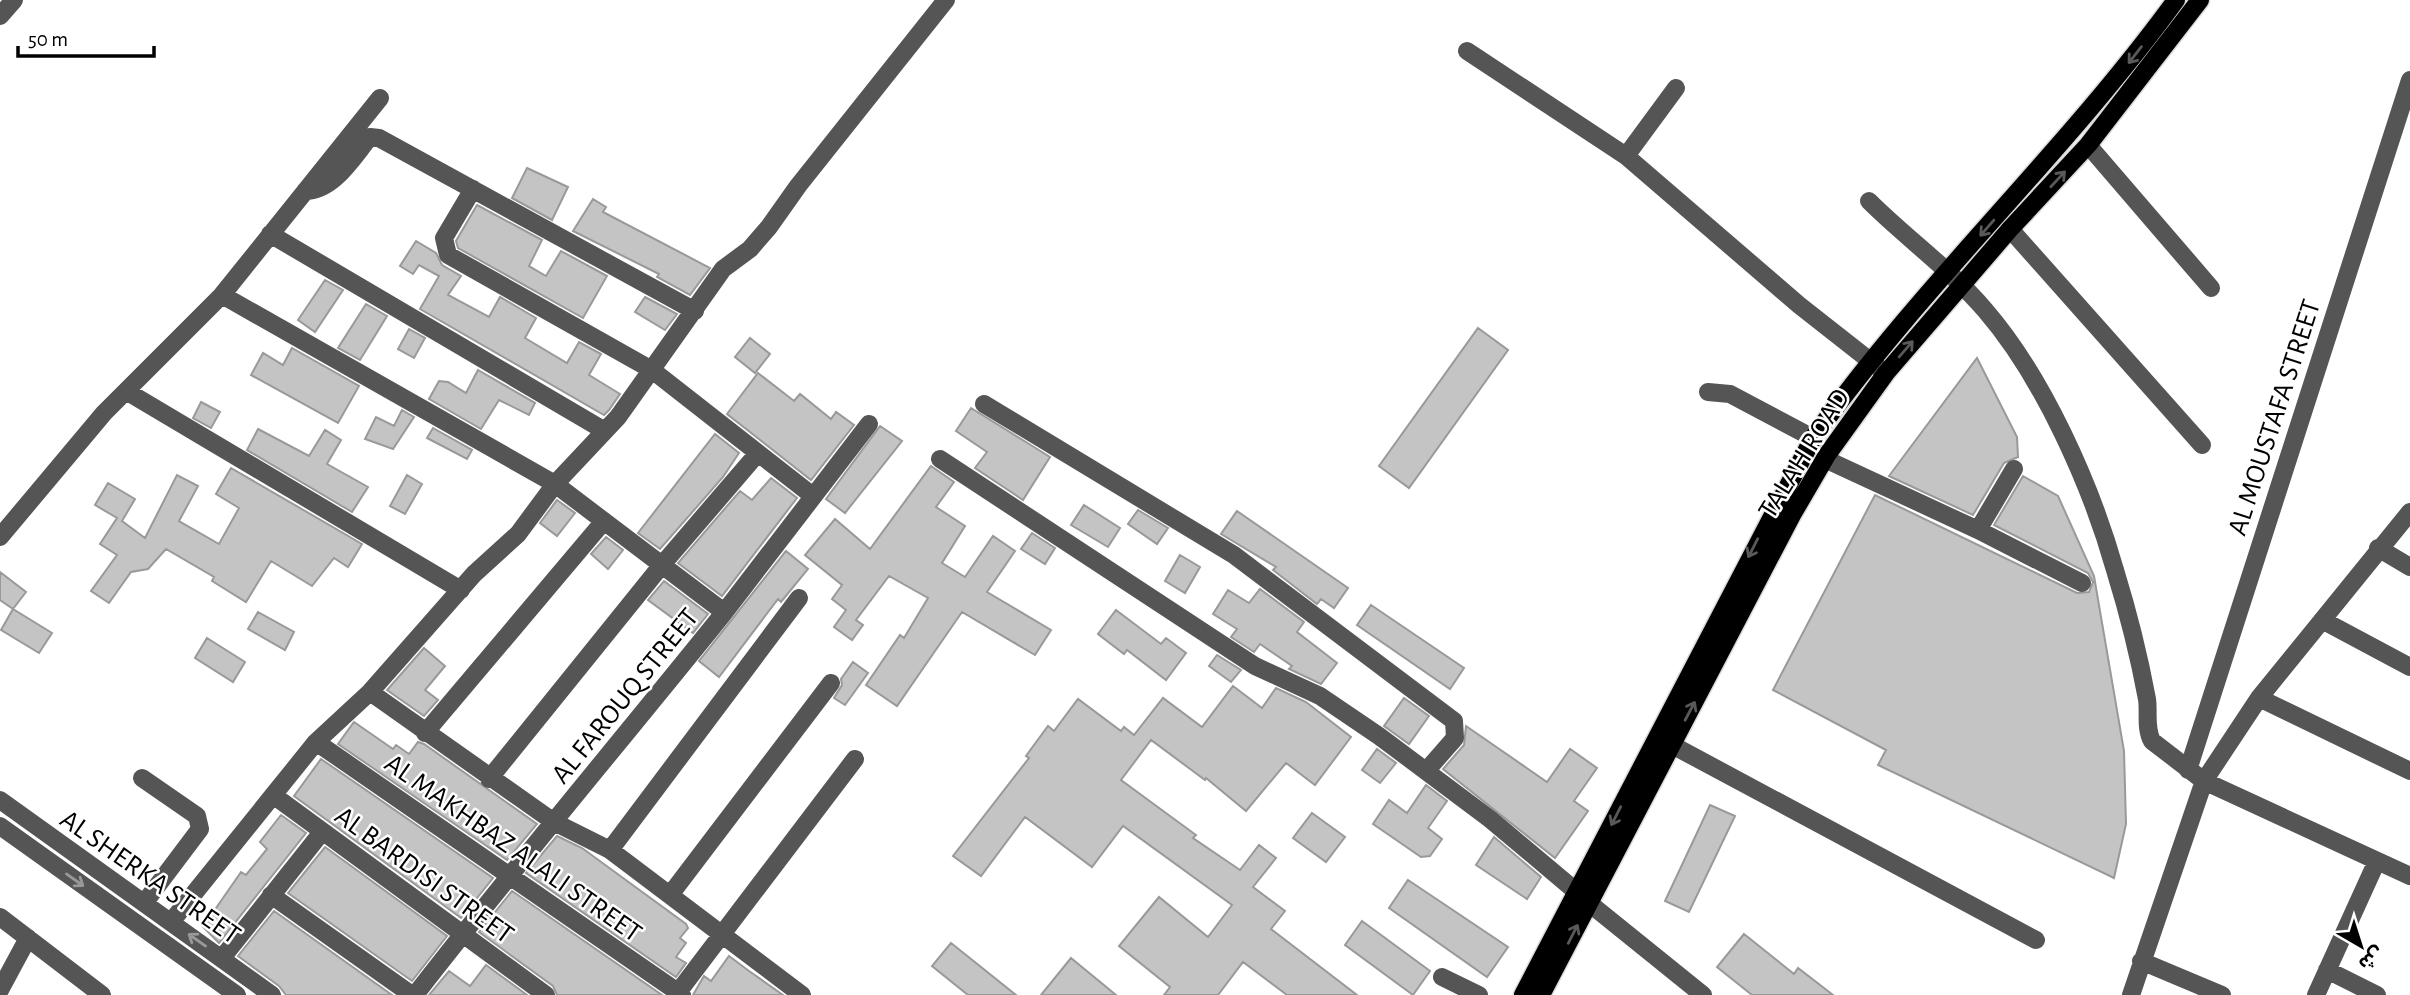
<svg xmlns="http://www.w3.org/2000/svg" width="2410" height="995" font-family="'Alegreya Sans','Noto Sans Arabic',sans-serif">
  <style>
    .building { fill: #c4c4c4; stroke: #999; stroke-width: 2 }
    .lines { fill: none; stroke-linecap: round; stroke-linejoin: round }
    .major-casing { stroke: #dbdbdb; stroke-width: 21 }
    .minor { stroke: #555; stroke-width: 18 }
    .major { stroke: #000; stroke-width: 18 }
    .oneway { stroke: #595959 }
    .oneway2 { stroke: #999 }
    .labels { text-anchor: middle; stroke-width: 5; stroke-linejoin: round; paint-order: stroke }
    .street-label { font-size: 28px; fill: #000; stroke: #fff }
  </style>
  <rect width="100%" height="100%" fill="#fff"/>
  <path class="building" d="M527,168L568,187L552,220L512,198Z
    M593,199L606,207L603,212L710,268L690,295L657,277L659,274L573,231Z
    M477,205L542,240L529,266L546,276L561,251L607,276L583,318L458,248L456,241Z
    M416,241L436,253L442,265L461,276L448,295L489,317L500,297L536,318L525,338L567,363L579,342L601,354L589,375L620,394L609,410L604,415L420,309L439,276L419,265L413,274L400,266Z
    M325,280L343,290L315,332L298,320Z
    M645,297L677,314L665,330L635,312Z
    M366,304L387,316L360,360L338,348Z
    M1478,328L1508,350L1409,488L1379,466Z
    M409,329L425,338L414,358L398,349Z
    M750,338L770,354L755,373L735,357Z
    M292,348L359,386L338,423L251,375L263,353L283,365Z
    M1977,358L2017,437L2018,457L2004,463L1973,515L1889,476Z
    M478,370L535,403L529,415L499,400L481,429L429,399L439,381L448,382L466,393Z
    M758,373L794,401L800,394L831,419L836,412L854,425L811,480L727,414Z
    M201,402L220,412L211,428L193,418Z
    M971,408L1050,457L1023,500L975,468L987,452L956,431Z
    M402,410L414,417L393,449L365,439L376,417L394,426Z
    M880,426L902,441L845,513L826,499Z
    M433,428L472,450L467,459L427,438Z
    M258,429L309,456L325,430L341,440L327,464L368,487L352,512L247,450Z
    M715,434L739,453L723,477L660,549L638,533Z
    M931,466L954,482L936,507L965,526L942,563L965,577L993,536L1015,551L987,592L1051,630L1035,655L962,612L897,706L866,685L900,635L904,638L928,598L889,576L856,620L863,625L852,640L834,627L846,610L832,599L842,585L805,555L835,519L870,549Z
    M231,468L362,544L348,567L334,558L312,586L271,561L246,602L212,581L214,577L166,549L148,569L131,572L109,603L91,591L117,555L100,544L117,518L95,505L108,483L135,499L122,521L145,538L177,475L198,486L179,521L219,544L239,508L216,494Z
    M407,475L422,484L405,514L390,506Z
    M2023,476L2058,496L2094,576L2124,751L2126,824L2114,878L1878,765L1886,750L1773,690L1875,495L2077,593L2089,592L2093,582L2088,573L1994,525Z
    M771,478L797,498L722,596L678,563L740,491L752,500Z
    M557,500L575,513L557,536L540,523Z
    M1084,505L1120,528L1108,547L1071,525Z
    M1138,510L1168,528L1157,544L1128,524Z
    M1237,511L1348,588L1334,608L1321,599L1317,604L1273,570L1276,567L1221,534Z
    M1032,533L1055,548L1045,564L1021,549Z
    M606,537L623,550L608,569L591,554Z
    M786,551L808,569L781,602L778,599L719,677L699,661Z
    M1180,555L1200,567L1185,593L1165,581Z
    M0,572L26,592L13,609L0,600Z
    M664,581L708,614L693,633L648,600Z
    M1260,589L1304,622L1297,632L1337,663L1321,684L1289,669L1292,666L1260,644L1254,652L1231,637L1237,629L1213,614L1228,590L1249,603Z
    M1371,605L1464,668L1450,689L1357,625Z
    M13,609L52,633L39,653L1,630Z
    M1116,610L1161,644L1166,638L1186,653L1166,680L1127,650L1124,654L1098,634Z
    M258,612L294,632L285,650L248,629Z
    M207,638L245,662L233,682L195,658Z
    M424,648L445,666L425,690L438,700L424,716L387,690Z
    M1217,655L1241,670L1231,682L1209,666Z
    M853,662L868,673L845,705L834,698L842,685L841,679Z
    M1233,686L1262,708L1276,688L1306,702L1351,737L1315,785L1286,763L1246,811L1206,778L1205,780L1151,740L1121,780L1196,835L1193,838L1240,870L1259,845L1276,858L1253,887L1285,911L1271,929L1357,995H1287L1243,962L1218,995H1164L1170,987L1119,946L1159,897L1208,937L1232,905L1123,826L1092,867L1025,817L981,876L953,856L1029,758L1026,756L1048,726L1054,731L1078,699L1121,731L1124,727L1134,735L1163,698L1202,727Z
    M1404,698L1429,716L1409,744L1384,726Z
    M354,722L393,749L396,745L409,754L418,742L424,744L537,824L507,860L338,744Z
    M1466,726L1547,782L1570,749L1597,768L1574,801L1588,811L1555,858L1443,769L1464,745Z
    M1377,749L1396,763L1380,783L1362,770Z
    M321,759L493,878L461,918L294,796Z
    M1426,785L1447,801L1428,828L1442,839L1430,856L1421,857L1373,824L1389,800L1407,813Z
    M1710,805L1735,816L1689,912L1665,901Z
    M1312,813L1345,837L1326,862L1293,838Z
    M281,815L306,833L219,943L203,927L241,872L246,875L267,849L260,842Z
    M557,836L582,848L686,924L688,928L680,938L686,943L676,957L686,963L676,977L526,873Z
    M1494,837L1541,877L1527,899L1476,865Z
    M325,847L447,936L412,981L288,893Z
    M1408,880L1508,947L1487,977L1389,908Z
    M512,891L662,995H557L553,986L479,932Z
    M274,911L392,995H286L279,986L238,956Z
    M1362,921L1430,971L1413,995L1345,945Z
    M1744,934L1794,974L1798,968L1833,995H1752L1717,967Z
    M951,943L1016,995H968L932,966Z
    M729,956L749,971L783,995H693L704,976L711,981Z
    M1071,958L1116,995H1041Z
    M486,965L527,995H429L449,971L470,986Z"/>
  <g class="lines">
    <defs>
      <path id="major" d="M1523,995L1813,438C1923,283 2064,154 2176,0
        M1541,995L1792,515L1827,455L1886,373L2010,229L2088,145L2200,0"/>
    </defs>
    <use href="#major" class="major-casing"/>
    <path class="minor" d="M0,16L14,0
      M1467,51L1626,156L1799,305L1883,371
      M2088,145L2211,288
      M1626,156L1676,88
      M473,189L444,238L448,255L652,370L813,496
      M305,191C334,191 353,157 370,137L379,138L695,311
      M1869,201C1906,238 1950,269 1985,310C2043,377 2091,485 2115,570C2128,612 2139,656 2147,699C2149,713 2145,728 2152,741L2204,781L2410,876
      M2010,229L2202,445
      M270,234L605,431
      M222,295L555,484L724,612
      M126,391L461,590
      M1708,392L1730,394L1813,438
      M984,404L1234,555L1454,721L1455,738L1427,770
      M940,459L1255,666L1320,696L1379,736L1490,819L1578,893
      M1825,459L1978,530L2082,583
      M1978,530L2014,469
      M0,537L104,413L222,295L380,98
      M2378,548L2410,567
      M2322,620L2410,667
      M370,692L554,822L610,850L802,995
      M2259,698L2410,771
      M425,733L604,521
      M316,742L682,995
      M1672,745L2036,940
      M2188,770L2410,80
      M142,778L197,816L200,829L145,902
      M489,779L661,566L758,453
      M273,795L546,995
      M0,800L272,995
      M0,826L237,995
      M610,850L799,598
      M271,895L412,995
      M670,895L831,683
      M1589,903L1703,995
      M0,917L102,995
      M171,922L316,742L370,692L474,574L518,534L555,484L618,417L723,269L750,249L769,227L798,186L946,0
      M222,958L322,832
      M2141,961L2222,995
      M2327,970L2377,995
      M1442,977L1479,995
      M0,990L28,938
      M415,995C515,866 621,741 723,614C772,551 820,487 869,424
      M676,995L855,759
      M2131,995L2204,781L2259,698L2410,512
      M2316,995L2376,863"/>
    <use href="#major" class="major"/>
  </g>
  <defs><path id="oneway-shaft" d="M-6 0H5M1.5-3L5.5 0L1.5 3" fill="none" stroke-width="1.6" stroke-linecap="round" stroke-linejoin="round" transform="scale(1.75)"/></defs>
  <g class="oneway">
    <use href="#oneway-shaft" transform="translate(2135 55) rotate(128)"/>
    <use href="#oneway-shaft" transform="translate(2058 179) rotate(-47)"/>
    <use href="#oneway-shaft" transform="translate(1987 228) rotate(131)"/>
    <use href="#oneway-shaft" transform="translate(1906 349) rotate(-49)"/>
    <use href="#oneway-shaft" transform="translate(1753 548) rotate(117)"/>
    <use href="#oneway-shaft" transform="translate(1690 711) rotate(-62)"/>
    <use href="#oneway-shaft" transform="translate(1616 816) rotate(117)"/>
    <use href="#oneway-shaft" transform="translate(1573 934) rotate(-63)"/>
  </g>
  <g class="oneway2">
    <use href="#oneway-shaft" transform="translate(75 880) rotate(35)"/>
    <use href="#oneway-shaft" transform="translate(197 940) rotate(-145)"/>
  </g>
  <g class="labels">
    <g class="street-label">
      <text transform="translate(2273 417) rotate(-72)" y="10">AL MOUSTAFA STREET</text>
      <text transform="translate(1803 453) rotate(-58)" y="10">TALAH ROAD</text>
      <text transform="translate(624 695) rotate(-51)" y="10">AL FAROUQ STREET</text>
      <text transform="translate(514 847) rotate(35)" y="10">AL MAKHBAZ ALALI STREET</text>
      <text transform="translate(425 874) rotate(36)" y="10">AL BARDISI STREET</text>
      <text transform="translate(151 876) rotate(35)" y="10">AL SHERKA STREET</text>
    </g>
  </g>
  <g transform="translate(2361 946) rotate(141)" stroke="#ffffff" stroke-width="5" paint-order="stroke">
  <path d="M0-5L12 26L0 18L-12 26Z" fill="#000000"/>
  <text y="-10" font-size="19" font-weight="bold" text-anchor="middle" fill="#000000">ش</text>
  </g>
  <path d="M18 46v10h136v-10" fill="none" stroke="#000000" stroke-width="3.5"/>
  <text x="28" y="46" font-size="21" fill="#000000" stroke="#ffffff" stroke-width="5" paint-order="stroke">50 m</text>
</svg>
